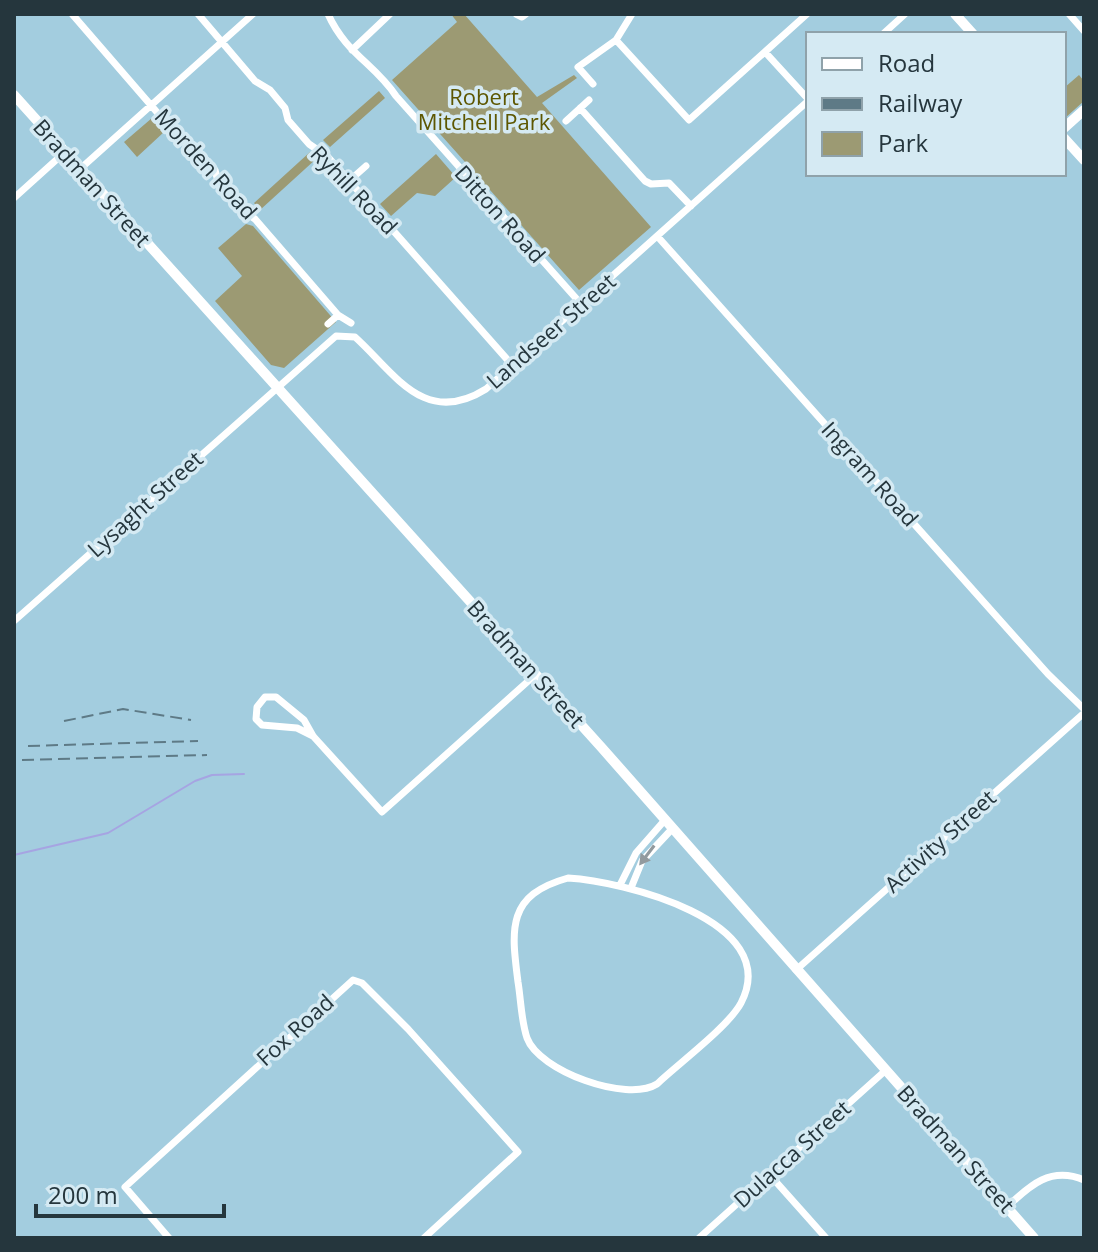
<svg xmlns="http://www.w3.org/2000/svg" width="1098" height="1252" font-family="'Open Sans',sans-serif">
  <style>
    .green { fill: #9c9a73 }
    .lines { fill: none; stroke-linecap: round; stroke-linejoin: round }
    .stream { stroke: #a6a4e2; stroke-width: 2 }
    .street { stroke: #fff; stroke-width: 7 }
    .secondary { stroke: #fff; stroke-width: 10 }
    .rail { stroke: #5e7a86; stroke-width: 2; stroke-dasharray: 12 6; stroke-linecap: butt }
    .oneway { fill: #929a9e }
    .labels { text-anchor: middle; stroke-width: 7; stroke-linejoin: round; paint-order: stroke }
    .park-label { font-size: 22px; fill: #5d5701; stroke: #d5eaf3 }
    .street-label { font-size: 22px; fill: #25363d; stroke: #d5eaf3 }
  </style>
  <rect width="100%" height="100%" fill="#a3cddf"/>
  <path class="green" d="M451,14H464L537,97L574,75L577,78L542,103L651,227L579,290L392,80L457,22Z
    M1079,75L1084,81V101L1064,119V88Z
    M379,91L385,98L330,147L323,140Z
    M152,118L164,132L137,157L124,142Z
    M310,152L316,159L260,210L254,203Z
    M436,154L456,177L435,196L417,193L391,216L380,204Z
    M246,224L253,226L336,322L284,368L271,365L215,301L242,276L218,248Z"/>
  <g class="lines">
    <path class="stream" d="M14,855L108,833L195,781L212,775L244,774"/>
    <path class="street" d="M72,14L181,140L200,153L215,170L219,185L242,210L255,219L338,315L351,323
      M198,14L255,81L270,90L285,108L288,120L309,144L328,157L513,366
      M328,14C346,54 375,64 396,96L582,305
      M516,14L522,17L526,14
      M1069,14L1084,31
      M883,34L905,14
      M616,40L689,120L807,14
      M352,50L390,14
      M765,52L808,99
      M593,84L578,67L616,40L632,14
      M580,108L645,181L651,184L669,183L691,206
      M566,121L589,100
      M80,169L253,14
      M349,181L366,166
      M14,198L65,152
      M658,237L1048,674L1084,709
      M328,324L338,315
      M14,621L336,336L355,337C394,372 424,428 486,389L808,101
      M313,736L297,728L262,725L256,719L257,707L265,697H276L304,720L313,736L382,812L535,675
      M568,878C621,881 784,920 741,1003C728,1027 678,1064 657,1084C627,1103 539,1071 527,1038C521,1020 521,1000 518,982C511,928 507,895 568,878Z
      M620,885L636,853L664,821
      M631,888L642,861L672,829
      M796,970L1084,713
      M769,1174L826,1238
      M1007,1207C1030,1185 1051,1166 1084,1180
      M169,1238L125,1187L353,980L362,983L408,1029L518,1152L424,1238
      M699,1238L886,1070"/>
    <path class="secondary" d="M955,14L973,34
      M14,95L602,748L1034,1238
      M1064,128L1084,110
      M1064,138L1084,160"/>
    <path class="rail" d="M64,721L123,709L191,720
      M28,746L198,741
      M22,760L207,755"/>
  </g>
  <defs><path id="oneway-solid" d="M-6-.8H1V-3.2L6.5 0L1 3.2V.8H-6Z" transform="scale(2)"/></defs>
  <use class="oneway" href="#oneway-solid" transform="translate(647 855) rotate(127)"/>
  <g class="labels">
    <g class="park-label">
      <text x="484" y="105">Robert<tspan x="484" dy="25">Mitchell Park</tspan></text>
    </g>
    <g class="street-label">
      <text transform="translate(206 164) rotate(48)" y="8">Morden Road</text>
      <text transform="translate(92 183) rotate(48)" y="8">Bradman Street</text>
      <text transform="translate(354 190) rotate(46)" y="8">Ryhill Road</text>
      <text transform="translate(500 214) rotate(48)" y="8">Ditton Road</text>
      <text transform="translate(551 331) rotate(-41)" y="8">Landseer Street</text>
      <text transform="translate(870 474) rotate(48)" y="8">Ingram Road</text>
      <text transform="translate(145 504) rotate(-42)" y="8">Lysaght Street</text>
      <text transform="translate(526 664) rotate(48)" y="8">Bradman Street</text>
      <text transform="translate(940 841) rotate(-42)" y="8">Activity Street</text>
      <text transform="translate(295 1030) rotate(-42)" y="8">Fox Road</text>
      <text transform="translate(956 1149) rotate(48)" y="8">Bradman Street</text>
      <text transform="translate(792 1154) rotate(-42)" y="8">Dulacca Street</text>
    </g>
  </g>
  <rect width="1098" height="1252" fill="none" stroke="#25363d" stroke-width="32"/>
  <rect x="806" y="32" width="260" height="144" fill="#d5eaf3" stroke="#8fa2aa" stroke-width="2"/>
  <rect x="822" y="58" width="40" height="12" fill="#ffffff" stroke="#8fa2aa" stroke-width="2"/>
  <text x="878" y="72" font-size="24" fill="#25363d">Road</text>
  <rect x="822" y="98" width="40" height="12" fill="#5e7a86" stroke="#8fa2aa" stroke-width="2"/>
  <text x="878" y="112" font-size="24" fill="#25363d">Railway</text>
  <rect x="822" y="132" width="40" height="24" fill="#9c9a73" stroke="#8fa2aa" stroke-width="2"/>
  <text x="878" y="152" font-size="24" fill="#25363d">Park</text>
  <path d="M36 1204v12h188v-12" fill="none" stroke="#25363d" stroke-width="4"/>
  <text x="48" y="1204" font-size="24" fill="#25363d" stroke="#d5eaf3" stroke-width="6" paint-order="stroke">200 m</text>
</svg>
